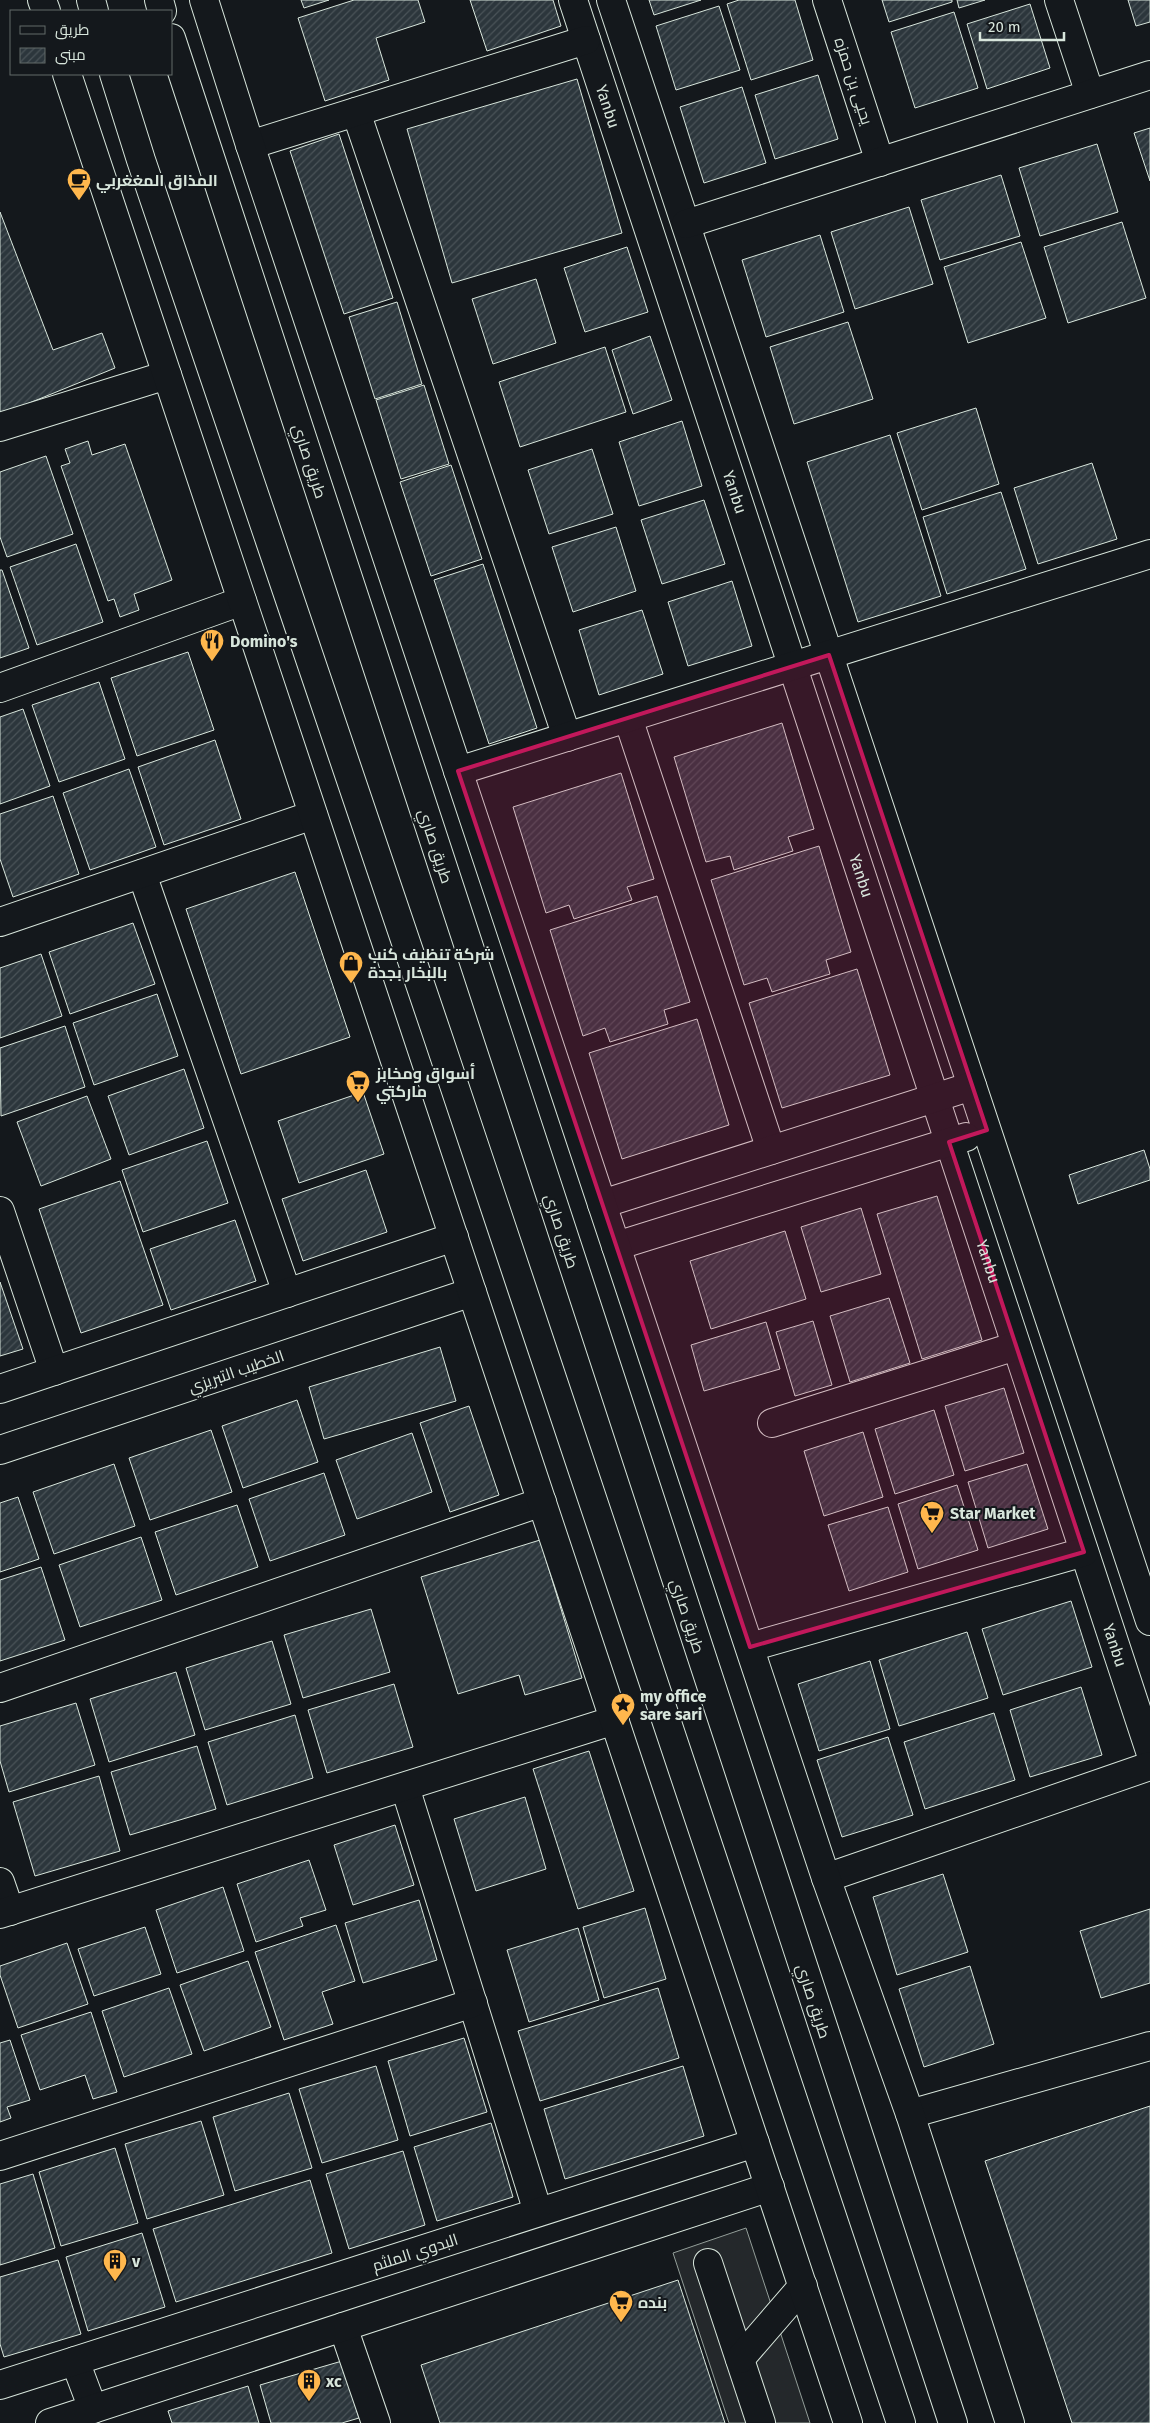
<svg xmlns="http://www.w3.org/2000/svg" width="1150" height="2423" font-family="'Fira Sans',Cairo,sans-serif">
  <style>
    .parking { fill: #24282b; stroke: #939e99 }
    .building { fill: url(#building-hatch); stroke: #d8e6dc }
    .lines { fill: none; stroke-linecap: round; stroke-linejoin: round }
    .minor-casing { stroke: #d8e6dc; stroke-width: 30 }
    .major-casing { stroke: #d8e6dc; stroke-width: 30 }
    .minor { stroke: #14181c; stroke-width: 28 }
    .major { stroke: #14181c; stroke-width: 28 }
    .marked { fill: #c2185b; fill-opacity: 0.2; stroke: #c2185b; stroke-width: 4; stroke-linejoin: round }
    .labels { text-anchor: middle; stroke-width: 4; stroke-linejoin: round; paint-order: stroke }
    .street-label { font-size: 16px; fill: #d8e6dc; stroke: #14181c }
    .poi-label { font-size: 16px; font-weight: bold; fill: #d8e6dc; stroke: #14181c; text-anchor: start }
  </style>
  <defs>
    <pattern id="building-hatch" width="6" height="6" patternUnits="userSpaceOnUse" patternTransform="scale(1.25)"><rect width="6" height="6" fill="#2c363c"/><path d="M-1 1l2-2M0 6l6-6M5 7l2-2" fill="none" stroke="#4a5358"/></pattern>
  </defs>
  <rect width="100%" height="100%" fill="#14181c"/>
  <path class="parking" d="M746,2228L810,2423H729L673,2253Z"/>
  <path class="building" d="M301,0H329L304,8Z
    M354,0H418L425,22L376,38L389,80L325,101L298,18Z
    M470,0H553L561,26L487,51Z
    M649,0H701L654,15Z
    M739,0H795L813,60L751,80L727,4Z
    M882,0H952V2L889,22Z
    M957,0H985L959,8Z
    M1128,0H1150V22L1136,26Z
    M1030,4L1050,68L987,89L967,24Z
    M719,6L740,70L676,90L656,26Z
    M954,12L978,88L915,108L891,32Z
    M818,75L838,139L775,159L755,95Z
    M577,79L622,233L452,283L407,129Z
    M742,87L766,163L704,183L680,107Z
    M1150,128V181L1134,133Z
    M339,134L393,298L344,314L290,151Z
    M1097,144L1118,212L1040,236L1019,168Z
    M1001,175L1020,236L940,260L921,200Z
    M909,207L933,284L855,309L831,232Z
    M0,212L53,350L102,333L115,368L0,415Z
    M1122,222L1146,298L1068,323L1044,247Z
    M820,235L844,312L766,337L742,260Z
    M1021,242L1046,318L968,343L944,267Z
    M627,247L648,312L585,332L564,268Z
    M536,279L556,343L493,364L472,299Z
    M397,302L422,384L375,399L349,317Z
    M848,322L873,399L794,424L770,347Z
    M650,336L672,400L633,414L612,350Z
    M605,347L626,412L520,447L499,382Z
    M424,385L449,464L401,479L376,400Z
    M976,408L999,484L922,510L897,433Z
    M682,421L702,486L639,506L619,442Z
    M890,435L941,596L858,622L807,462Z
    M88,441L92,455L125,444L172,580L134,594L139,610L120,617L114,599L108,601L61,466L70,463L65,449Z
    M592,449L613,514L549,534L528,470Z
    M46,456L73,534L7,557L0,537V472Z
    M1092,463L1117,539L1038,564L1014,488Z
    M451,465L482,559L431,576L400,482Z
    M1001,492L1026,569L947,594L923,517Z
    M704,500L725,564L662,584L641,520Z
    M616,527L636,591L573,612L552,547Z
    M76,544L103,622L37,645L10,567Z
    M483,564L537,728L489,744L434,580Z
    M0,570H2L29,648L0,658Z
    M732,581L752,646L688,666L668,602Z
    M642,610L663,674L599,695L579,630Z
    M188,652L214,730L137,756L111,678Z
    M99,682L125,759L59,782L32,705Z
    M23,709L50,786L0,804V717Z
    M782,723L814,829L788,837L793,851L734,870L730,856L706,862L674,757Z
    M215,740L241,819L164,845L138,767Z
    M129,769L156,847L90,870L63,793Z
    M621,773L654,879L627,887L632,900L574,919L569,905L546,913L513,807Z
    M53,796L79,874L13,897L0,859V814Z
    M819,846L851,952L826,960L830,974L772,992L767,978L744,985L711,880Z
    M295,872L350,1037L241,1074L186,909Z
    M657,896L690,1002L664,1010L668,1024L610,1042L605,1028L583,1036L550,930Z
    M133,923L155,984L70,1014L49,952Z
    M41,954L62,1016L0,1038V968Z
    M857,969L890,1075L782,1108L749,1003Z
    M157,994L178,1056L94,1085L73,1023Z
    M697,1019L729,1125L622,1159L589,1053Z
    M65,1026L85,1087L1,1116L0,1048Z
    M184,1069L204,1128L129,1155L108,1096Z
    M363,1092L384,1154L299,1183L278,1121Z
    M87,1096L111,1159L41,1186L17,1122Z
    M207,1141L228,1203L143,1232L122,1170Z
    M1144,1150L1150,1169V1180L1078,1204L1069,1175Z
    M366,1170L387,1232L303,1261L282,1199Z
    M120,1181L163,1305L81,1333L39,1209Z
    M937,1196L982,1340L922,1359L877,1214Z
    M861,1208L881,1274L821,1292L801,1227Z
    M235,1220L256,1281L171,1310L150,1249Z
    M785,1231L806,1299L711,1329L690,1261Z
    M0,1282L23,1349L0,1356Z
    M889,1298L910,1363L850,1382L830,1316Z
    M813,1321L832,1385L795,1396L776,1332Z
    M766,1322L780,1369L704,1391L691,1345Z
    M440,1347L456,1401L324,1439L309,1387Z
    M1004,1388L1024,1453L965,1471L945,1406Z
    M297,1400L318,1462L243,1488L222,1426Z
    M469,1406L499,1495L450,1512L420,1423Z
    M934,1410L954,1475L895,1494L875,1429Z
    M211,1430L232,1492L150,1520L129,1458Z
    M863,1432L883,1497L824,1516L804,1451Z
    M412,1433L432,1492L357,1519L336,1460Z
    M114,1464L135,1526L54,1554L33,1492Z
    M1027,1464L1048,1529L988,1548L968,1482Z
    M324,1473L345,1535L270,1561L249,1499Z
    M957,1485L978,1550L918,1569L898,1504Z
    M18,1497L39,1559L0,1572V1503Z
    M237,1505L258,1567L176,1595L155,1532Z
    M888,1507L908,1572L849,1591L828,1525Z
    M141,1537L162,1600L80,1627L59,1565Z
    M540,1540L582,1678L525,1695L519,1675L458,1694L421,1577Z
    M41,1567L65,1640L0,1661V1580Z
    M1071,1601L1092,1667L1003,1695L982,1629Z
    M371,1609L390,1672L303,1698L284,1635Z
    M967,1632L988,1698L899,1726L879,1660Z
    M272,1641L291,1704L205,1730L186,1668Z
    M870,1661L890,1729L819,1751L798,1684Z
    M176,1672L195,1735L109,1762L90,1699Z
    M394,1684L413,1747L327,1773L308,1710Z
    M1081,1687L1102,1755L1030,1777L1010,1710Z
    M76,1703L95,1765L9,1792L0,1761V1726Z
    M994,1713L1015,1780L925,1809L904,1742Z
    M295,1715L313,1778L227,1805L208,1742Z
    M888,1737L913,1815L842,1837L817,1760Z
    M197,1746L216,1809L130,1835L111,1772Z
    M589,1751L634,1891L578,1909L533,1769Z
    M99,1776L120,1851L35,1876L13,1802Z
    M525,1797L546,1869L476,1891L454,1819Z
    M395,1825L414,1885L353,1905L334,1845Z
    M309,1860L326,1910L300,1918L303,1926L256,1942L237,1884Z
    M943,1874L968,1952L897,1975L873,1897Z
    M223,1887L244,1951L177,1973L156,1910Z
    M419,1900L437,1960L363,1983L345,1923Z
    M645,1908L666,1979L604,1998L583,1927Z
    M1150,1909V1983L1101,1998L1080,1931Z
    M336,1925L355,1981L322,1992L333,2024L284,2040L255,1952Z
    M145,1927L161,1974L94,1996L78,1949Z
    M578,1928L599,2000L529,2022L507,1950Z
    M67,1943L88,2004L18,2028L0,1975V1966Z
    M248,1961L271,2027L204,2051L180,1985Z
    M970,1966L994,2044L924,2067L899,1989Z
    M169,1988L192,2054L124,2077L102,2011Z
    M658,1988L679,2058L540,2101L518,2031Z
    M91,2012L117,2092L93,2099L85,2075L40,2090L21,2035Z
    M464,2038L487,2112L410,2136L388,2061Z
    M10,2040L30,2100L7,2107L11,2118L0,2122V2043Z
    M376,2066L398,2140L322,2163L299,2089Z
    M683,2066L704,2136L565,2179L544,2109Z
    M289,2093L312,2168L235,2191L213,2117Z
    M1150,2106V2423H1072L985,2161Z
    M201,2121L224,2195L147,2219L125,2144Z
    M491,2123L513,2197L437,2221L414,2147Z
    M115,2148L138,2223L61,2246L39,2172Z
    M403,2151L425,2225L349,2249L326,2174Z
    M33,2174L55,2248L0,2265V2184Z
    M310,2180L332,2253L176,2302L153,2229Z
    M142,2233L165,2307L88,2331L66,2257Z
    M58,2260L81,2334L4,2357L0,2344V2277Z
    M678,2280L725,2423H440L421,2365Z
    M342,2361L359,2418L342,2423H271L260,2385Z
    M248,2386L259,2423H172L168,2411Z"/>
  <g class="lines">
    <defs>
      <g id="minor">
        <path id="s1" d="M573,0L1150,1751"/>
        <path d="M611,0L1150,1621"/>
        <path d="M827,0L880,162"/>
        <path d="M1059,0L1090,94"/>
        <path d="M356,112L567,737"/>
        <path d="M250,145L586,40"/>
        <path d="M686,224L1150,75"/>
        <path d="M0,427L167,375"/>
        <path d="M0,688L242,601"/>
        <path d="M628,718L771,1150"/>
        <path d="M458,771L1150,554"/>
        <path d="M142,874L287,1293"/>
        <path d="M0,922L313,815"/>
        <path d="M602,1204L972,1086"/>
        <path d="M0,1211L54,1371"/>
        <path d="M616,1246L966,1137"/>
        <path d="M0,1389L454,1237"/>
        <path d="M772,1423L1016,1346"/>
        <path d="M0,1450L472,1292"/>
        <path d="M750,1647L1084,1552"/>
        <path d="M0,1688L542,1502"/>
        <path d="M405,1787L538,2212"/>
        <path d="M826,1878L1150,1766"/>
        <path d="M0,1882L10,1911"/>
        <path d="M0,1914L615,1720"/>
        <path d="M910,2114L1150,2046"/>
        <path d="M0,2156L473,2003"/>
        <path d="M708,2263L761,2423"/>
        <path d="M343,2327L376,2423"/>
        <path d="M740,2359L803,2286"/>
        <path d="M75,2361L93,2409"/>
        <path d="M0,2385L755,2143"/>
        <path d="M50,2423L770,2187"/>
      </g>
      <path id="major" d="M42,0L46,11
        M91,0L94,11
        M159,0L162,11
        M204,0L250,145L826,1878L910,2114L1010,2423
        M171,38L953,2423
        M67,74L848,2423
        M114,74L141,160L439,1040L901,2423"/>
    </defs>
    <use href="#minor" class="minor-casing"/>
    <use href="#major" class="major-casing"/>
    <use href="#minor" class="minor"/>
    <use href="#major" class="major"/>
  </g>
  <path class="marked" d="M829,655L987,1130L949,1142L1084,1552L750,1647L458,771Z"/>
  <defs>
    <symbol id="cafe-pin" viewBox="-11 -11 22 30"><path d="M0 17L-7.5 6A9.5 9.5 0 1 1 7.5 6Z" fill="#ffb74d" stroke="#14181c"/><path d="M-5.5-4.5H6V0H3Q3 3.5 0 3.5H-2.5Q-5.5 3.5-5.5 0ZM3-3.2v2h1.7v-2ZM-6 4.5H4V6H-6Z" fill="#111"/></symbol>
    <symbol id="restaurant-pin" viewBox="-11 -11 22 30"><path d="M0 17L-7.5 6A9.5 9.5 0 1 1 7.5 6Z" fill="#ffb74d" stroke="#14181c"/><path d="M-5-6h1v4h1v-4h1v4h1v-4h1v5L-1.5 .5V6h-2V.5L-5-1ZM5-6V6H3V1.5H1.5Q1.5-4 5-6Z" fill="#111"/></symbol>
    <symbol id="shop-pin" viewBox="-11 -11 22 30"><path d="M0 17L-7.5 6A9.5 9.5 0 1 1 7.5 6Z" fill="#ffb74d" stroke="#14181c"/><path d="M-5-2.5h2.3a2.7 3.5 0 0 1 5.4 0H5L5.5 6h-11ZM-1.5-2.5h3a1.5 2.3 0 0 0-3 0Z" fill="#111"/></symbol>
    <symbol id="supermarket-pin" viewBox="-11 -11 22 30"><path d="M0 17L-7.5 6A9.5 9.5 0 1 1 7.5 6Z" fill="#ffb74d" stroke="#14181c"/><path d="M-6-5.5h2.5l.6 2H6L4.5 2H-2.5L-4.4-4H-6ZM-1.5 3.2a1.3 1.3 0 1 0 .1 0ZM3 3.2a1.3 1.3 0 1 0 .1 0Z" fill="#111"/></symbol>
    <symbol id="sight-pin" viewBox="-11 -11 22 30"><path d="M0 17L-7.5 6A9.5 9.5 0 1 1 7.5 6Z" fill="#ffb74d" stroke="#14181c"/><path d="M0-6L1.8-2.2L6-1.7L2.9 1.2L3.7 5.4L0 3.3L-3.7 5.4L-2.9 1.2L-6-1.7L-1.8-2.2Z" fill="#111"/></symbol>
    <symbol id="building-pin" viewBox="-11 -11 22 30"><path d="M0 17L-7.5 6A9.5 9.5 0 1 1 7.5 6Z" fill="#ffb74d" stroke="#14181c"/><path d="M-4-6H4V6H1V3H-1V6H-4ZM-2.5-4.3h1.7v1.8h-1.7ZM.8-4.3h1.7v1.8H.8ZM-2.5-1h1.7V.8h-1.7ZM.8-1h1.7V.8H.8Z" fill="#111"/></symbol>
  </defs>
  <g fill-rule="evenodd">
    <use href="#cafe-pin" x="65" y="166" width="28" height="38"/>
    <use href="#restaurant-pin" x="198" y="627" width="28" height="38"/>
    <use href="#shop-pin" x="337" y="949" width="28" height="38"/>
    <use href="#supermarket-pin" x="344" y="1068" width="28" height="38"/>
    <use href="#supermarket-pin" x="918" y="1499" width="28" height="38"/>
    <use href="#sight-pin" x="609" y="1691" width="28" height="38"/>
    <use href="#building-pin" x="101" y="2247" width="28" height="38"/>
    <use href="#supermarket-pin" x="607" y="2288" width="28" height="38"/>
    <use href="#building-pin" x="295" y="2367" width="28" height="38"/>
  </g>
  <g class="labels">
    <g class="street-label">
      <text transform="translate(854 81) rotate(72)" y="6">يحيى بن حمزه</text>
      <text dy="6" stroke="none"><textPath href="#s1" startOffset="112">Yanbu</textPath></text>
      <text transform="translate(310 461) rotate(72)" y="6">طريق صاري</text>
      <text dy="6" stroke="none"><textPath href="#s1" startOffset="518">Yanbu</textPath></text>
      <text transform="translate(436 846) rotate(72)" y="6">طريق صاري</text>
      <text dy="6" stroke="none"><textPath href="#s1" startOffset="922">Yanbu</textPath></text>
      <text transform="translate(562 1231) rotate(72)" y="6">طريق صاري</text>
      <text dy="6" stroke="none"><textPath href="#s1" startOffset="1328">Yanbu</textPath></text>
      <text transform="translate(236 1371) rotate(-19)" y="6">الخطيب التبريزي</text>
      <text transform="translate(688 1616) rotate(72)" y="6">طريق صاري</text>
      <text dy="6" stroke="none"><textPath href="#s1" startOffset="1732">Yanbu</textPath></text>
      <text transform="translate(814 2001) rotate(72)" y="6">طريق صاري</text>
      <text transform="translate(415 2252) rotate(-18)" y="6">البدوي الملثم</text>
    </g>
    <g class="poi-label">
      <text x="96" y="186">المذاق المغغربي</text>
      <text x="230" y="647">Domino's</text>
      <text x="368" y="960">شركة تنظيف كنب<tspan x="368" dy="18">بالبخار بجدة</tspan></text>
      <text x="376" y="1079">أسواق ومخابز<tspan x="376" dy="18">ماركتي</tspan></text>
      <text x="950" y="1519">Star Market</text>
      <text x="640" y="1702">my office<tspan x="640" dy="18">sare sari</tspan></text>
      <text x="132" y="2267">v</text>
      <text x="638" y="2308">بنده</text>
      <text x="326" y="2387">xc</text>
    </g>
  </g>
  <rect x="10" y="10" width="162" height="65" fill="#14181c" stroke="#626a69"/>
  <rect x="20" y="26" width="25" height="8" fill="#14181c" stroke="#626a69"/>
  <text x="55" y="35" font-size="15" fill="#d8e6dc">طريق</text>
  <rect x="20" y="48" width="25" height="15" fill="url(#building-hatch)" stroke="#626a69"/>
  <text x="55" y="60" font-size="15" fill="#d8e6dc">مبنى</text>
  <path d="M980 32v8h84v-8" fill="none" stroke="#d8e6dc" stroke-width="2.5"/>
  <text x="988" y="32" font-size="15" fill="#d8e6dc" stroke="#14181c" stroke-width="4" paint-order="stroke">20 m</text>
</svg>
